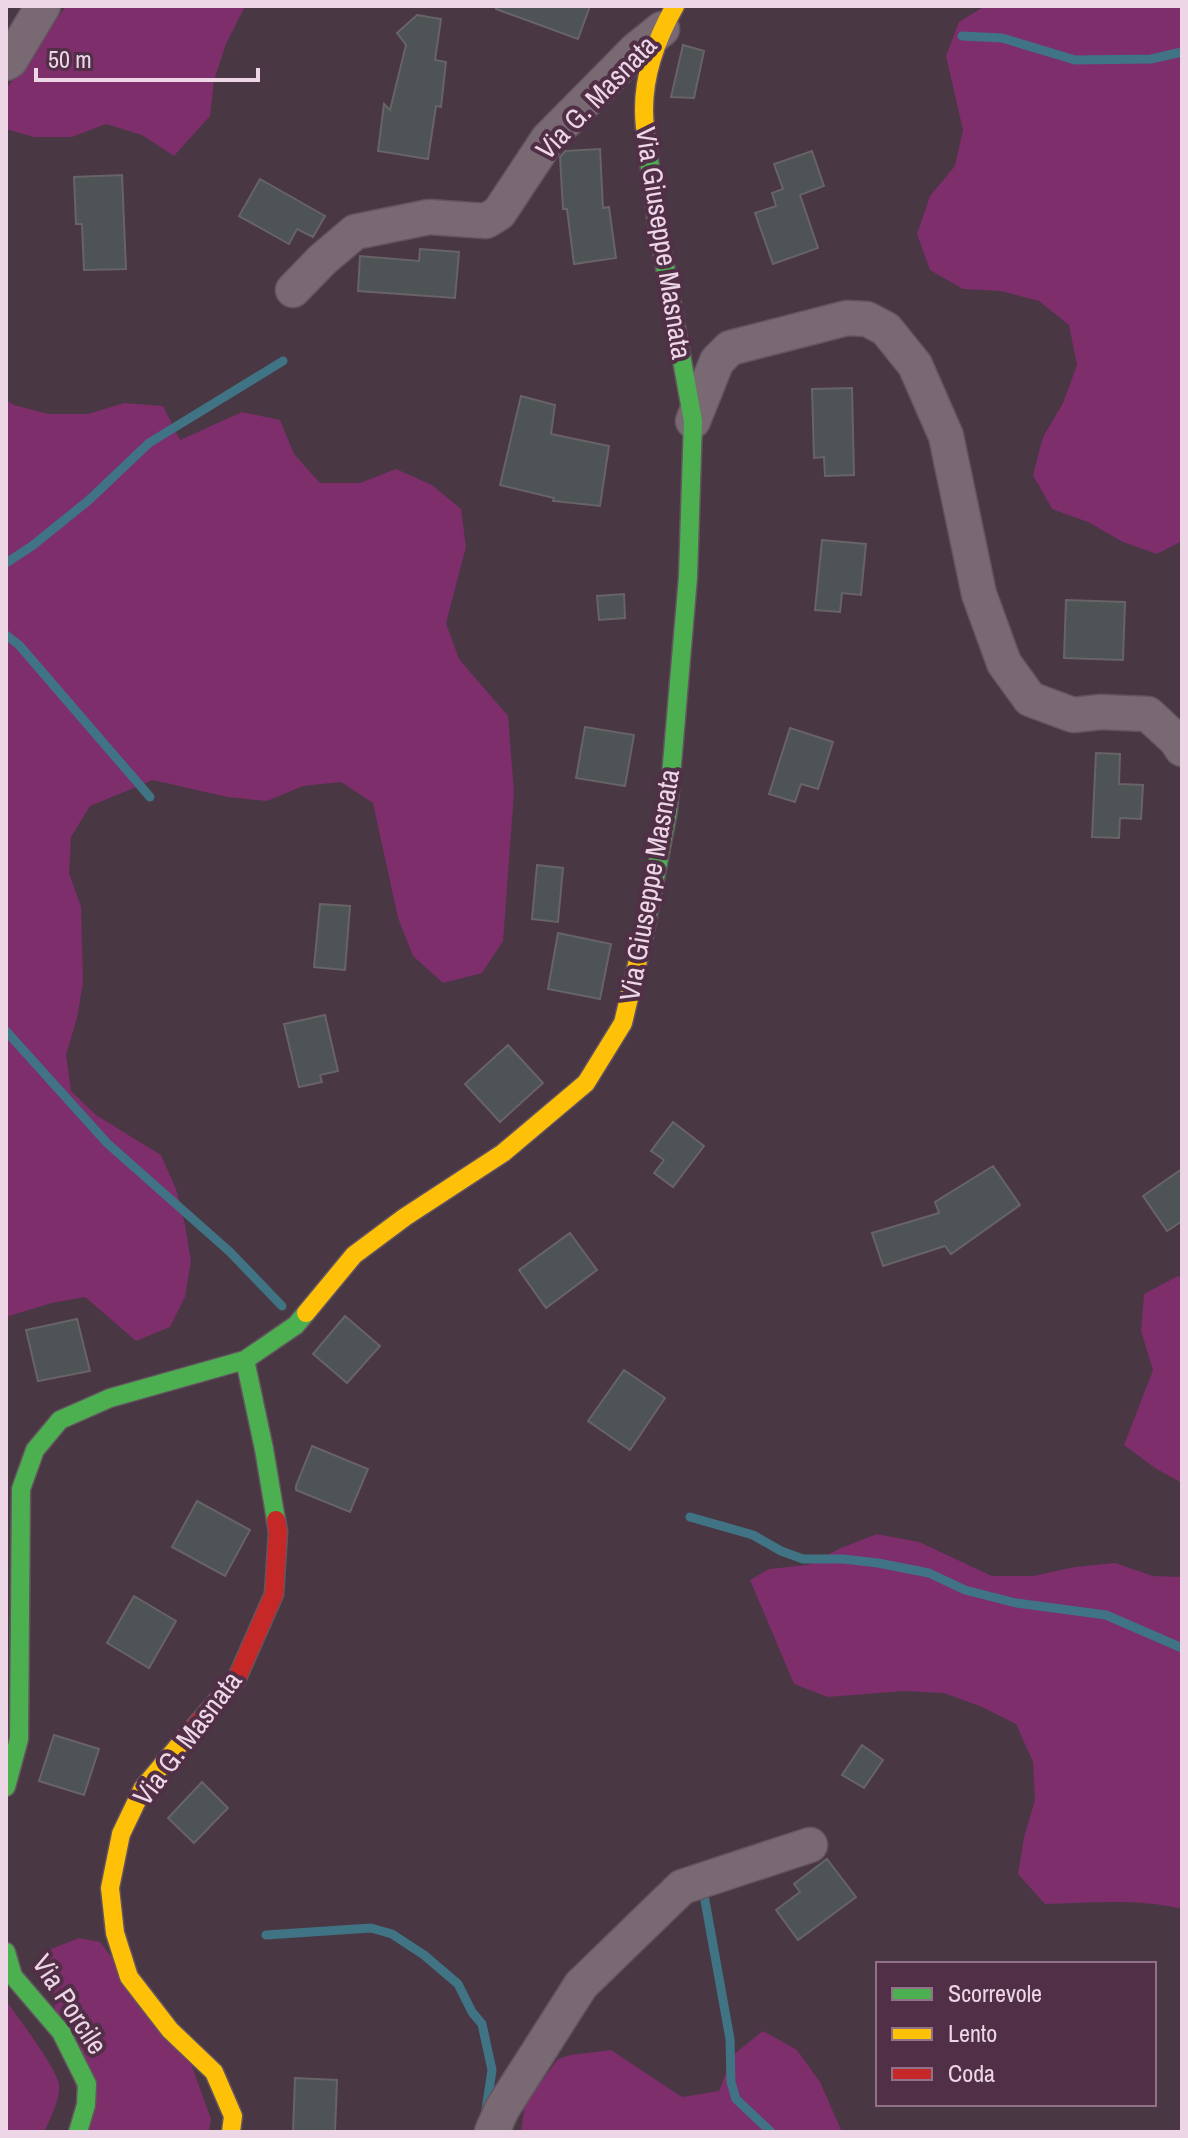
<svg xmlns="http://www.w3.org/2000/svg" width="1188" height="2138" font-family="'Archivo Narrow',sans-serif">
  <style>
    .green { fill: #7d2e6b }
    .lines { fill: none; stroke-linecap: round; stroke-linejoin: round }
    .stream { stroke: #407484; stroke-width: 9 }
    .building { fill: #4e5355; stroke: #676366; stroke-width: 2 }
    .street-casing { stroke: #63545f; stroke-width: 37 }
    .fast-casing { stroke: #63545f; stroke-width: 21 }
    .slow-casing { stroke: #63545f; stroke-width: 21 }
    .jam-casing { stroke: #63545f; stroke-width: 21 }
    .street { stroke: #786973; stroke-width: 34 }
    .fast { stroke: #4caf50; stroke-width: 18 }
    .slow { stroke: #ffc107; stroke-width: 18 }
    .jam { stroke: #c62828; stroke-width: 18 }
    .labels { text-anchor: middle; stroke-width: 8; stroke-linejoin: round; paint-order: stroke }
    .street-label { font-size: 28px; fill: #edd7e6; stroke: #512f47 }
  </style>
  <rect width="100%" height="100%" fill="#493744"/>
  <path class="green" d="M66,6H245L226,44L214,80L210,116L174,156L142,135L106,124L72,137H34L6,129V89Z
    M985,6H1182V541L1157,554L1123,542L1088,522L1052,509L1033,475L1043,437L1063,403L1077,365L1069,325L1039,301L1001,291L963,289L930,270L917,234L930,196L955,166L963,130L946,56L959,22Z
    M6,400L14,405L49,414H88L124,403L163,406L180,440L242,412L280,420L294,454L320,483H360L396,469L432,485L461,509L466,547L446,623L459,659L508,716L514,792L503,941L482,973L443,983L413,956L398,918L373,803L341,782L303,786L267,801L227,797L153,780L90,806L71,837L69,873L81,907L83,983L77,1018L66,1055L71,1091L96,1115L161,1155L176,1189L185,1225L191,1261L185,1297L170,1327L136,1341L85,1297L52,1303L9,1316L6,1322Z
    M1178,1276L1182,1277V1483L1155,1468L1124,1445L1153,1370L1141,1331L1144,1294Z
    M877,1534L919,1542L992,1576H1033L1075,1567L1115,1563L1153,1576L1182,1577V1909C1137,1898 1090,1903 1045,1904L1018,1874L1024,1837L1035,1800L1033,1762L1016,1724L982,1707L944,1693L904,1691L828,1697L794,1684L750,1580L769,1569L807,1565L841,1548Z
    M79,1938L100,1942L189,2058L211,2119L209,2132H87L52,1996L40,1964L51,1949Z
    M6,2000C17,2017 57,2068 59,2085C61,2096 50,2121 44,2132H6Z
    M763,2031L797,2050L820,2082L842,2132H521L525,2103L558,2059L571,2055L611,2050L682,2097L719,2091L733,2055Z"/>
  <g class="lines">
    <path class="stream" d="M962,36L1002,38L1075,60L1151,59L1182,52
      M6,563L32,546L89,500L149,443L283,361
      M6,635L19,645L150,797
      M6,1031L107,1143L230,1252L282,1306
      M690,1517L753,1535L781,1551L803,1559H843L878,1563L929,1573L965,1590L1016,1603L1106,1615L1182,1648
      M698,1892L704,1895L730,2039L731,2082L736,2099L771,2132
      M266,1935L371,1928L392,1934L424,1955L458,1984L472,2012L482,2024L492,2070L486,2110"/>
  </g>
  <path class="building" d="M496,6H590L578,39L496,9Z
    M417,15L441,19L435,60L446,62L441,107L436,106L428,159L378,151L384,104L390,110L406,45L397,33Z
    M683,45L704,51L694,98L671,97Z
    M600,149L603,208L609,207L616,258L574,264L567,209H563L560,157L565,151Z
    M812,151L824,186L800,195L818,248L773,264L755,213L776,206L772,193L783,189L774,164Z
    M122,175L126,269L84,270L82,224H76L74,177Z
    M260,179L325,216L313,237L297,229L289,244L239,216Z
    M420,249L459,252L455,298L358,291L360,256L419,261Z
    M852,388L854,475L825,476L824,457L814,458L812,389Z
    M521,396L555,405L551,434L609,446L600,506L553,501L554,498L500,485Z
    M822,540L866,544L861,595L842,593L840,612L815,610Z
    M624,594L625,618L599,620L597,596Z
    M1066,600L1125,602L1123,660L1064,658Z
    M585,727L634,735L625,786L576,778Z
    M790,728L833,742L818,789L801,784L795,802L769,794Z
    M1096,753L1120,754L1119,784L1143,785L1141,819L1120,818L1119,838L1092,837Z
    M537,865L563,868L558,922L532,919Z
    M320,904L350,906L345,970L314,967Z
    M558,933L611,944L600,999L548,989Z
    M325,1015L338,1071L320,1075L322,1082L299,1087L284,1024Z
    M508,1045L543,1083L500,1122L465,1084Z
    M673,1122L704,1146L673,1187L654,1173L664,1160L651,1151Z
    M993,1166L1020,1205L951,1254L945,1246L883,1266L872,1233L939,1213L935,1202Z
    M1182,1169V1221L1167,1231L1143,1196Z
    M570,1233L597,1270L546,1308L519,1270Z
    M345,1316L380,1346L347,1383L313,1354Z
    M77,1319L90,1371L38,1381L26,1330Z
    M624,1370L665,1398L630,1450L588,1421Z
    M312,1446L368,1469L350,1512L296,1490V1486Z
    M197,1501L250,1530L225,1576L172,1547Z
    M134,1596L176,1621L149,1668L107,1643Z
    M54,1735L99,1749L84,1795L39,1781Z
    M862,1745L883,1760L864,1788L842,1775Z
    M202,1782L228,1808L194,1843L168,1818Z
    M827,1859L856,1897L798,1940L776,1910L800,1892L794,1884Z
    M295,2078L337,2080L335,2132H293Z"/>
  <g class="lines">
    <defs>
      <path id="street" d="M6,63L10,61L43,6
        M293,290L322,260L355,232L429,217L486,221L499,213L548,139L636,50L662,29
        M693,421L717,361L730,348L847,318L867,319L886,329L915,365L946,436L979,594L1004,663L1030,699L1073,715L1101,712L1148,714L1176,740L1182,749
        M492,2132L502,2109L581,1985L682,1887L810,1845"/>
      <path id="fast" d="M644,935L668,811L688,577L693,421L656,217L645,127
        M245,1360L264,1449L276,1520
        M6,1787L19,1739L21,1489L35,1450L60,1420L110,1398L245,1360L296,1325L306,1313
        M6,1952L13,1976L61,2032L87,2084L86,2105L78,2132"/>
      <path id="slow" d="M645,127C640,84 654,43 675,6
        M306,1313L354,1255L405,1217L503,1153L586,1083L623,1023L644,935
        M185,1738L143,1788L121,1834L110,1888L115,1933L129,1977L170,2030L214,2072L233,2116L231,2132"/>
      <path id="jam" d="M185,1738L237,1678L274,1594L278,1532L276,1520"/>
    </defs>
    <use href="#street" class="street-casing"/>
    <use href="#fast" class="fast-casing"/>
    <use href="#slow" class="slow-casing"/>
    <use href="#jam" class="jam-casing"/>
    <use href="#street" class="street"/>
    <use href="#fast" class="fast"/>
    <use href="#slow" class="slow"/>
    <use href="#jam" class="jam"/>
  </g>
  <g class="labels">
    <g class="street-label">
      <text transform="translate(596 97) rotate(-46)" y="10">Via G. Masnata</text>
      <text transform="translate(664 243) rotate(81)" y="10">Via Giuseppe Masnata</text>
      <text transform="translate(649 885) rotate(-80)" y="10">Via Giuseppe Masnata</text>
      <text transform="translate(187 1738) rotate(-53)" y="10">Via G. Masnata</text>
      <text transform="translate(70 2004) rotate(57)" y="10">Via Porcile</text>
    </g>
  </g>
  <rect width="1188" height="2138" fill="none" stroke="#edd7e6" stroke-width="16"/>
  <rect x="876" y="1962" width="280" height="144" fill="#512f47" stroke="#8f7287" stroke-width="2"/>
  <rect x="892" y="1988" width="40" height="12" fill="#4caf50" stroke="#8f7287" stroke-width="2"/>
  <text x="948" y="2002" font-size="24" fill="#edd7e6">Scorrevole</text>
  <rect x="892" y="2028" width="40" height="12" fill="#ffc107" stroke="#8f7287" stroke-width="2"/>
  <text x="948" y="2042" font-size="24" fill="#edd7e6">Lento</text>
  <rect x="892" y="2068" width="40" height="12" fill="#c62828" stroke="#8f7287" stroke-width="2"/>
  <text x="948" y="2082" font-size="24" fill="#edd7e6">Coda</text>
  <path d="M36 68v12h222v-12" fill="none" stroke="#edd7e6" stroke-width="4"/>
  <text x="48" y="68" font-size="24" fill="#edd7e6" stroke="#512f47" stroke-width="6" paint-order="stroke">50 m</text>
</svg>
